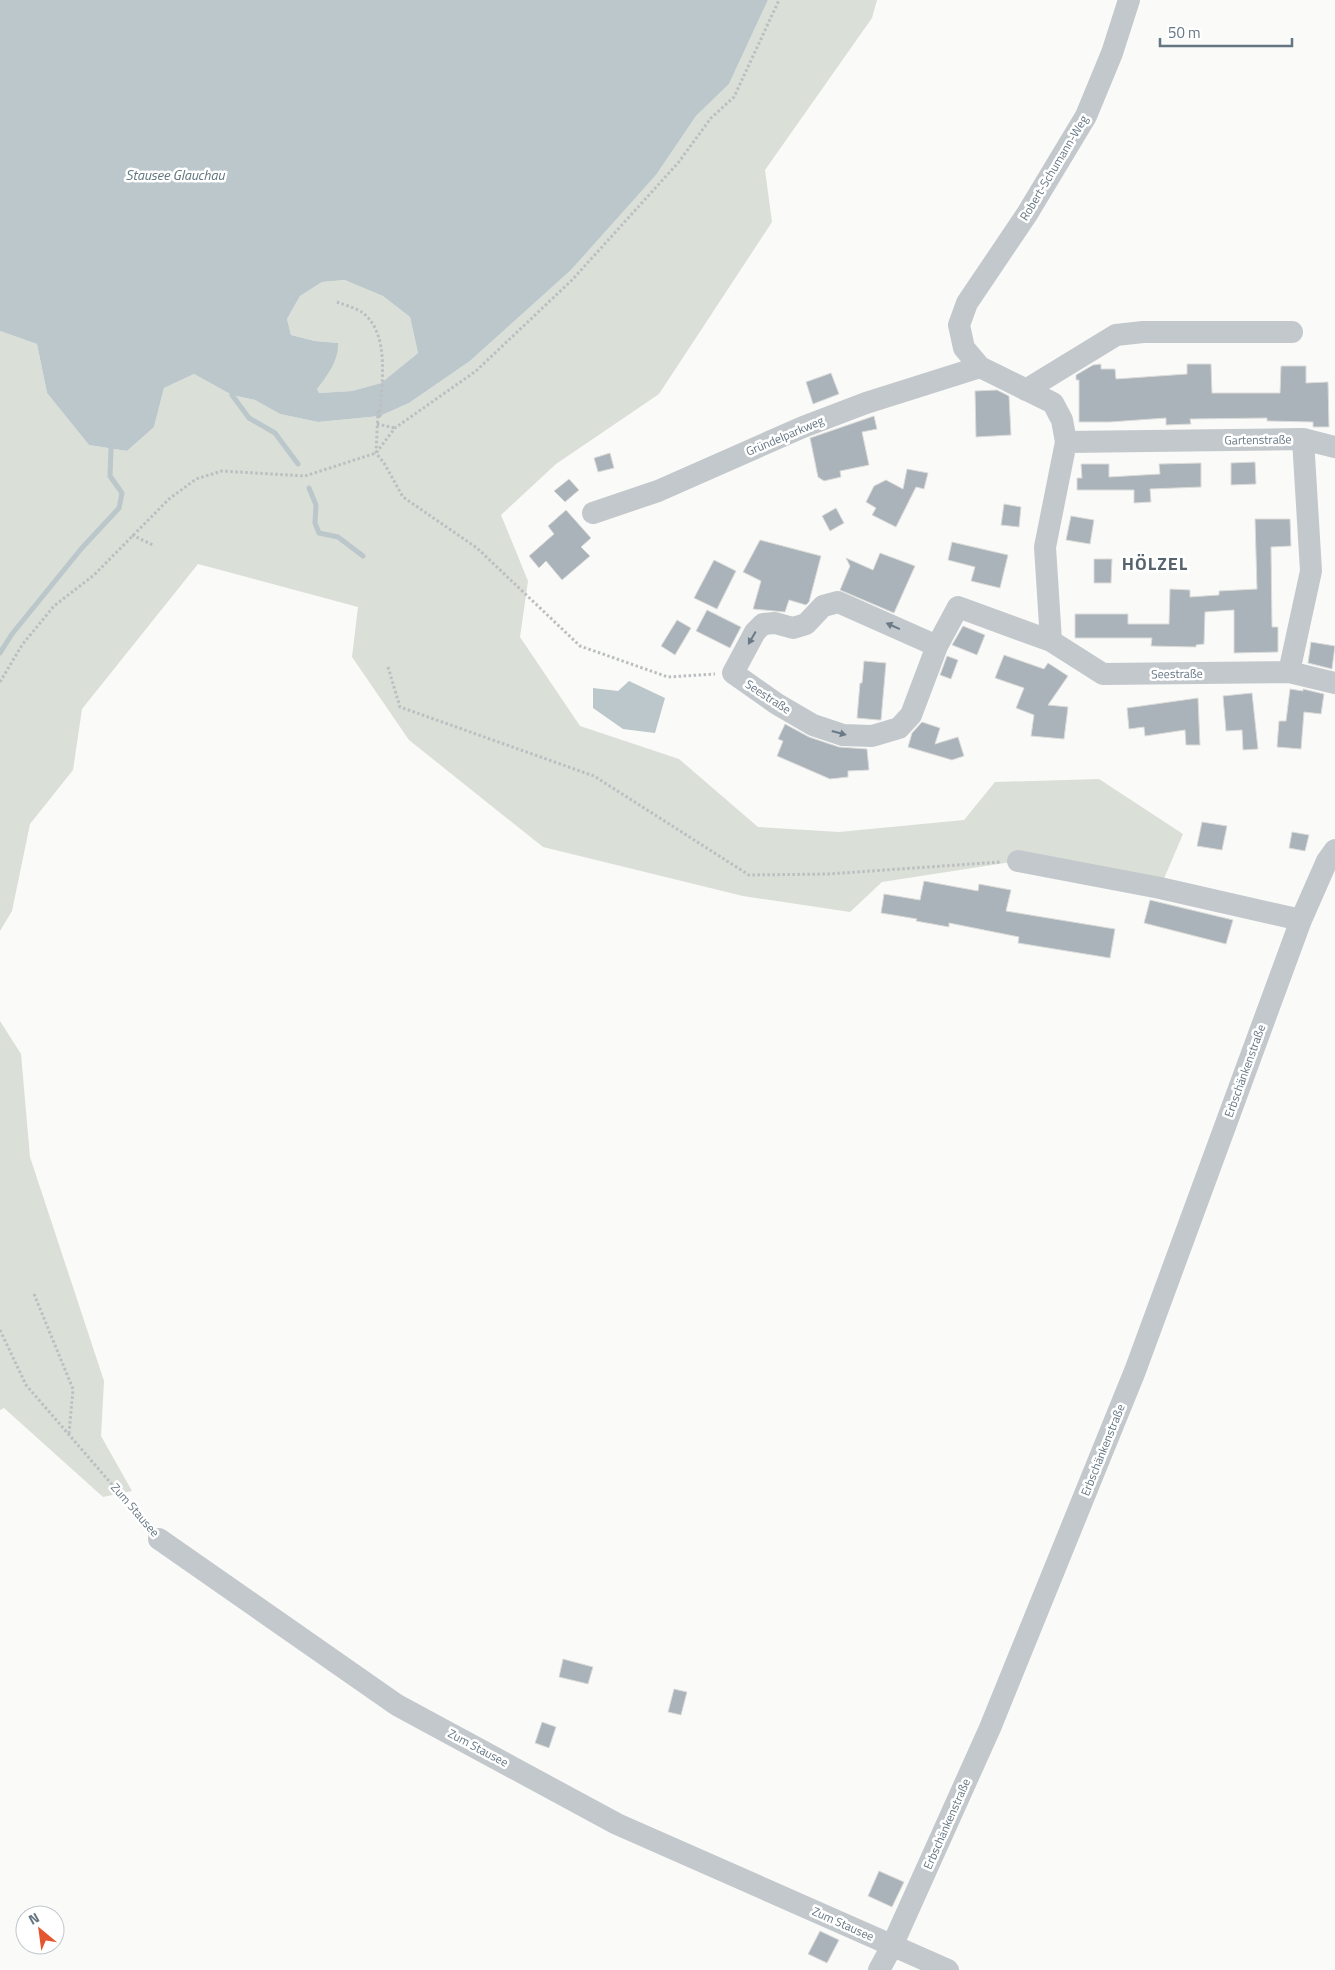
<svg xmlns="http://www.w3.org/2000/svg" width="1335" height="1970" font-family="'Titillium Web',sans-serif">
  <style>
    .green { fill: #dadfd7 }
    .water { fill: #bbc7cb; fill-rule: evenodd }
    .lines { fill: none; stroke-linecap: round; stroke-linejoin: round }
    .stream { stroke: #bbc7cb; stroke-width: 5 }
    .building { fill: #aab3b9; stroke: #dcdcda }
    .path { stroke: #bbbfc2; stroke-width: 3; stroke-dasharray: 2.5 2.5; stroke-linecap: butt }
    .minor { stroke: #c3c8cc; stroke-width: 22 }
    .oneway { fill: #6a7a87 }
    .labels { text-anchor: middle; stroke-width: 5; stroke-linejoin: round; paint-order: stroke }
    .street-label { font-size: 12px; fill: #657683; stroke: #fff }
    .water-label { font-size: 14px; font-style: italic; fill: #60757c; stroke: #fff }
    .district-label { font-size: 18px; font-weight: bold; letter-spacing: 1px; fill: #57646e; stroke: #fff }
  </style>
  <rect width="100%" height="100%" fill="#fafaf8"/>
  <path class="green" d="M768,0H877L872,18L765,170L772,222L659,394L556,464L501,515L528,581L520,637L580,726L679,759L758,827L839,832L964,820L995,782L1099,779L1183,834L1160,888L1018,861L882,882L850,912L743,896L543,847L409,740L352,657L358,607L198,564L82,709L73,770L30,824L12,911L0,931V331L37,344L47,393L89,445L127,451L154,427L164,388L194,374L232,395L255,400L280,414L318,422L380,416L409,403L470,361L571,270L656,175L696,116L729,84Z
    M346,280L383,296L410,317L418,353L381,383L352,391L319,393L317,389L327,375L338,343L315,341L291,335L287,319L300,296L322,282Z
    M0,1021L21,1054L30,1157L104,1381L101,1436L132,1491L103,1497L4,1408L0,1410Z"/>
  <path class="water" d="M0,0H768L729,84L696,116L656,175L571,270L470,361L409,403L380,416L318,422L280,414L255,400L232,395L194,374L164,388L154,427L127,451L89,445L47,393L37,344L0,331ZM345,280L383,296L410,317L418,353L381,383L352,391L319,393L317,389C327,376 339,360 338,343L315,341L291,335L287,319L300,296L322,282Z
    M629,681L665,698L655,733L623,729L593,708V688L618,691Z"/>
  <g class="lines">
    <path class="stream" d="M232,395L249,418L275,433L298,464
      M309,488L316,505L315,523L319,533L338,537L363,556
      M0,653L12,634L81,549L119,508L122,493L110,476L111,449"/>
  </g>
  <path class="building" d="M1101,364V369H1115L1116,379L1187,374V364H1211L1212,393H1280L1281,366H1306V383L1328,382L1329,427H1313V422L1267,421V418L1190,419L1191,424L1166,425V418L1110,422H1079V380H1076V375L1093,365Z
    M831,373L839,394L813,404L806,382Z
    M997,390L1009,396L1011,435L976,437L975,391Z
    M874,416L877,429L862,432L869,465L840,471L841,477L824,481L818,477L810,438Z
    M610,453L614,468L598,472L594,458Z
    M1255,462L1256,484L1231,485V463Z
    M1201,463V487L1150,489L1151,502L1134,503V490H1077V478H1082L1081,464H1109V477L1160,474L1159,464Z
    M907,469L928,473L924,489L916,487L896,527L872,515L876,508L866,502L874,486L886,480L903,489Z
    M569,479L579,490L565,502L554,491Z
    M1004,504L1021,507L1019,527L1001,525Z
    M836,508L844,523L830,531L822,516Z
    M566,510L591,538L581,547L590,556L562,580L546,561L539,568L529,556L554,534L548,526Z
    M1071,516L1094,520L1090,544L1066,540Z
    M1255,519H1290L1291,546L1271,547L1272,627H1278V652L1234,653V610L1205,612L1204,644L1196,645V647L1151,646L1152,638H1075V614H1128V624H1169L1170,589L1190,590V597L1219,595V591L1257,589Z
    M760,540L821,556L809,602L806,605L789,600L785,612L753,609L761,581L743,572Z
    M952,542L1008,555L1000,588L971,581L975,567L948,560Z
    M880,553L915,566L894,613L840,590L850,566L846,558L873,570Z
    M1094,559H1112L1111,583H1094Z
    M714,560L736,571L717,609L694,598Z
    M707,610L741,627L730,648L696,631Z
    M677,620L691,628L675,655L661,646Z
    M963,626L985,635L977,655L952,645Z
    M1311,642L1335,646L1332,669L1308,663Z
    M1004,655L1044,669L1048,663L1068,676L1048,705L1068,707L1064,739L1031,736L1034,715L1016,708L1024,688L995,678Z
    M947,656L958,660L951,679L940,675Z
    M864,661L886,663L881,720H879L857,718L860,683H862Z
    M1290,689L1303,691V689L1324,694L1321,714L1304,712L1301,749L1277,747L1279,721H1286Z
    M1252,693L1258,749L1243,750L1242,730L1226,731L1223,696Z
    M1198,698L1200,745H1186L1185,730L1145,736L1144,727L1129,729L1127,708Z
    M922,722L940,728L935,744L958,737L964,756L952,760L908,747L912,733Z
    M785,724L809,737L839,747L867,749L869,770L848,771V777L830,779L777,756L783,741L778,739Z
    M1202,822L1227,826L1222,850L1197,846Z
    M1292,832L1309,835L1305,851L1289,848Z
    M924,881L978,891L979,884L1011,890L1006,911L1115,929L1110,958L1018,943L1019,937L949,923V927L916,921L917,919L881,913L884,894L920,900Z
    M1150,900L1233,920L1226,944L1144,923Z
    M563,1659L593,1667L588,1684L559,1677Z
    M674,1689L687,1692L681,1715L668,1712Z
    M542,1722L556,1727L549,1748L535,1743Z
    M879,1871L904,1882L892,1907L868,1896Z
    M820,1931L839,1940L827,1963L808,1954Z"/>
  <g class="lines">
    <path class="path" d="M337,302C345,305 356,308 363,313C391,335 381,385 380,416L378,412L376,453L384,463L403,497L477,548L580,646L668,677L715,674
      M377,424L395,428
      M132,535L153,545
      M388,667L400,707L594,776L749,875L828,874L1000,862
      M0,682L22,645L54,606L94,575L169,499L196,479L222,471L305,476L376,453L395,428L476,371L572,280L678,163L711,118L734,97L779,0
      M34,1294L73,1389L69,1434
      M0,1330L26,1385L147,1525"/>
    <path class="minor" d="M1026,390L1116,335L1143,332H1292
      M1303,439L1335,447
      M1066,442L1303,439L1311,571L1289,672
      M593,513L658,491L803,427L866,403L980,367
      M1051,641L1045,547L1066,442L1062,420L1053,403L980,367L964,348L959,325L967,303L1027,214L1086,116L1112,53L1129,0
      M937,646L838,602L823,606L806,624L793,628L775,623L763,624L755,632L733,673L777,704L813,725L843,735L872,736L899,728L911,715L937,646L958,607L1051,641L1103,674L1289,672L1335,683
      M1018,861L1160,888L1301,920
      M159,1539L397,1705L617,1824L948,1970
      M879,1970L892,1946L990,1728L1135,1371L1301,920L1327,861L1335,850"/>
  </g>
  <defs><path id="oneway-solid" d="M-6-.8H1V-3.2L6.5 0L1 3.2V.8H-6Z" transform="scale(1.25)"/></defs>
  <g class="oneway">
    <use href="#oneway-solid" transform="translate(893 626) rotate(-156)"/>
    <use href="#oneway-solid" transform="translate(752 638) rotate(120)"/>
    <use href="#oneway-solid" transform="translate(839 733) rotate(15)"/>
  </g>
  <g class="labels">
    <g class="street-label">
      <text transform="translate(1054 168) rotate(-59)" y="4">Robert-Schumann-Weg</text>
      <text transform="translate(785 436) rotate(-23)" y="4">Gründelparkweg</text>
      <text transform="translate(1258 440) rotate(-1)" y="4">Gartenstraße</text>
      <text transform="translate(1177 674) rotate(-1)" y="4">Seestraße</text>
      <text transform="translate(768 697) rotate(33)" y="4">Seestraße</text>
      <text transform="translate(1245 1071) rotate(-70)" y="4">Erbschänkenstraße</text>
      <text transform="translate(1103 1450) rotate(-68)" y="4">Erbschänkenstraße</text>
      <text transform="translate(135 1510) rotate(49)" y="4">Zum Stausee</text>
      <text transform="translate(478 1748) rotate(28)" y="4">Zum Stausee</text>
      <text transform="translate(947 1824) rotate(-66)" y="4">Erbschänkenstraße</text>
      <text transform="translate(843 1924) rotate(24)" y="4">Zum Stausee</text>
    </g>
    <g class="water-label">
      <text x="175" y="180">Stausee Glauchau</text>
    </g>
    <g class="district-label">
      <text x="1155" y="570">HÖLZEL</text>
    </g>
  </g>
  <g transform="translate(40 1930) rotate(331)"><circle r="24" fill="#ffffff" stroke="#c1c8cd"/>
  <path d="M0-4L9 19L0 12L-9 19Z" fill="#e4572e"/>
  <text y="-8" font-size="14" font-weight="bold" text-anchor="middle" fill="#657683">N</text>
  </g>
  <path d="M1160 38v8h132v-8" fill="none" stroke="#657683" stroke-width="2.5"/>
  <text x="1168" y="38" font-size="15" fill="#657683" stroke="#ffffff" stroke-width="4" paint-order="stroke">50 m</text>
</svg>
